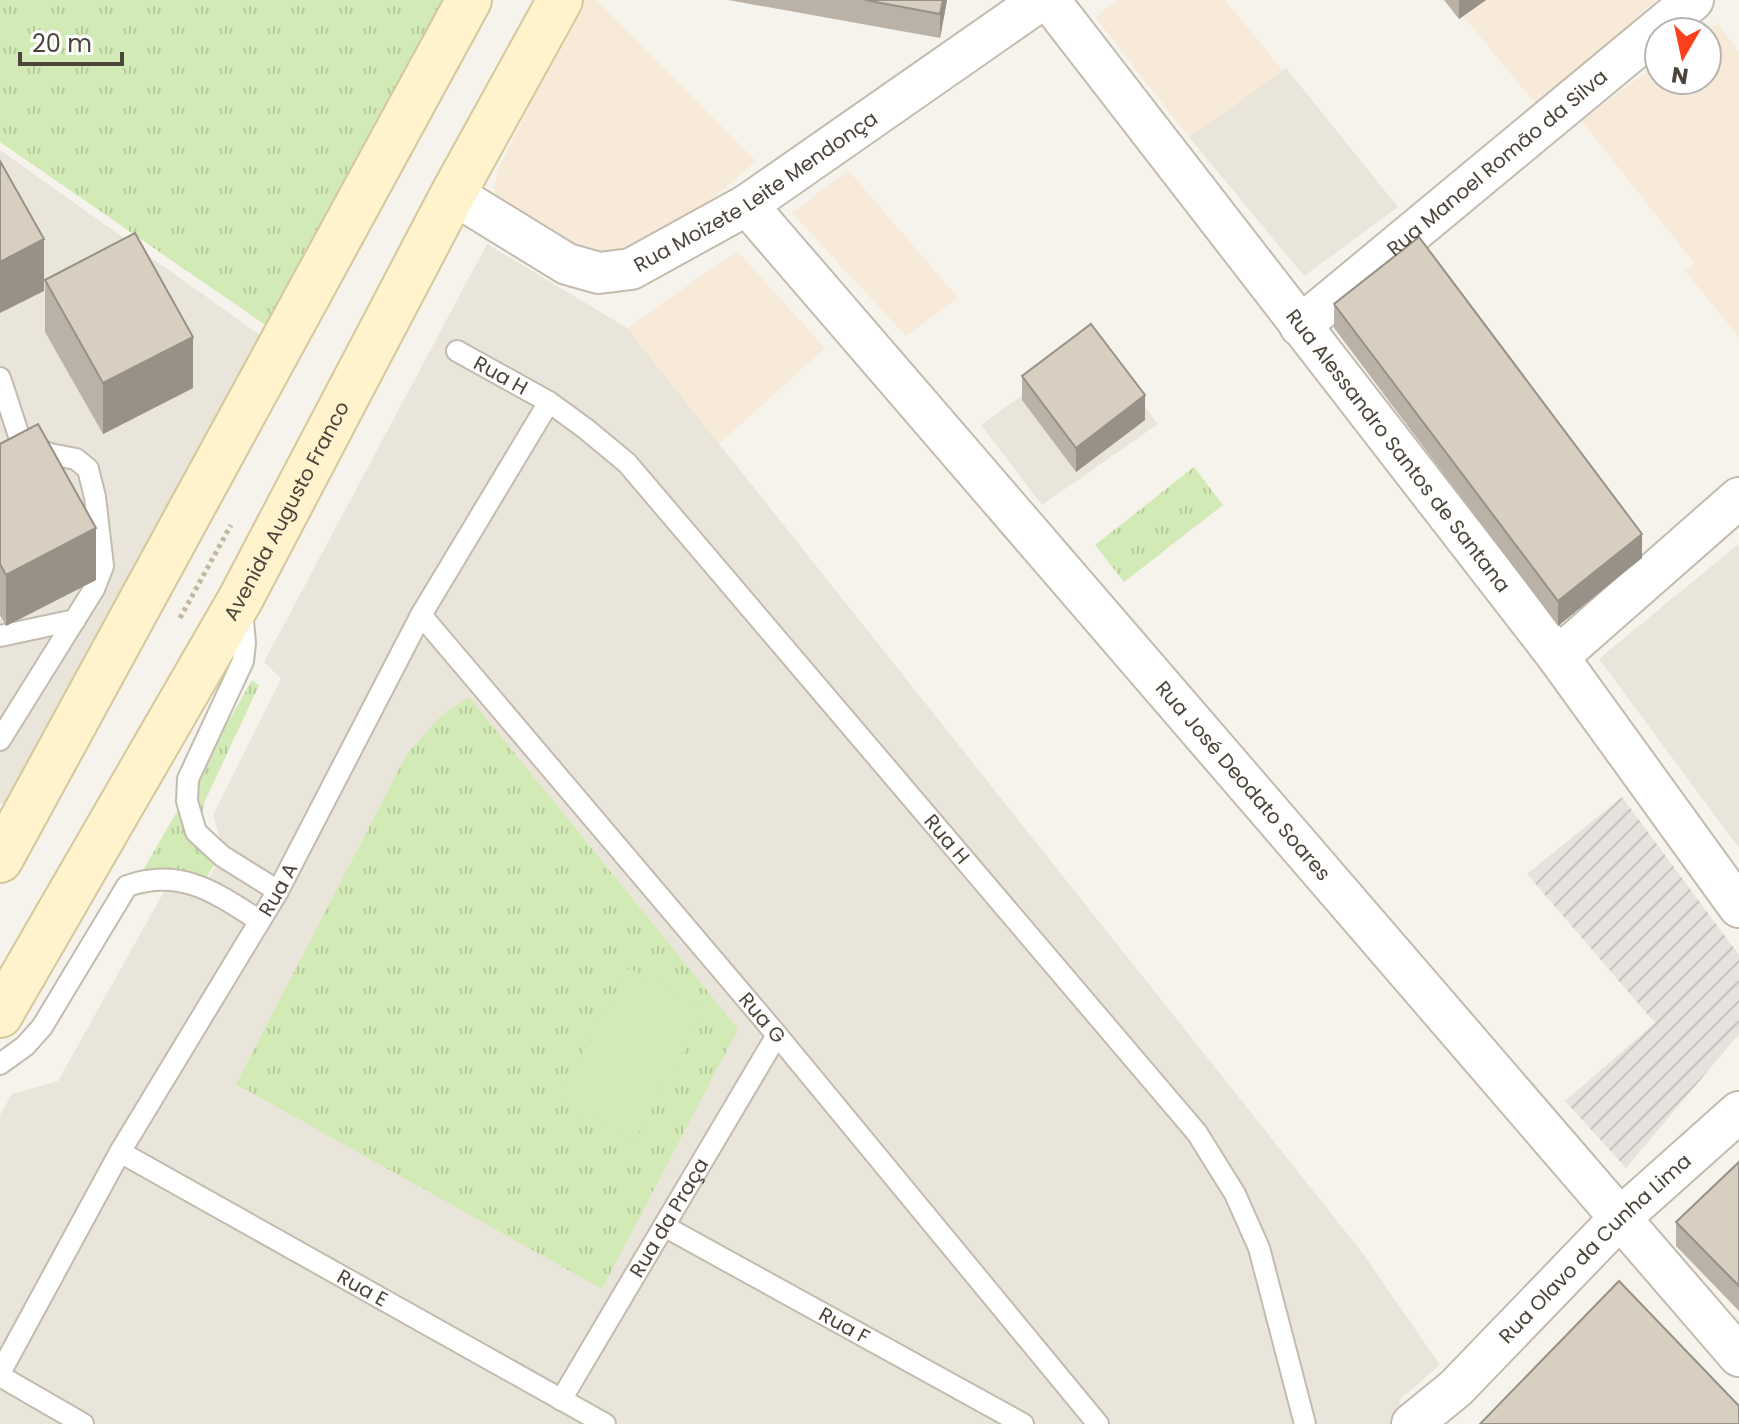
<svg xmlns="http://www.w3.org/2000/svg" width="1739" height="1424" font-family="Poppins,sans-serif">
  <style>
    .residential { fill: #eae5da }
    .commercial { fill: #f7ead8 }
    .industrial { fill: url(#industrial-furrows) }
    .grass { fill: url(#grass-tufts) }
    .pitch { fill: #d2eab5 }
    .lines { fill: none; stroke-linecap: round; stroke-linejoin: round }
    .service-casing { stroke: #c2bbae; stroke-width: 24 }
    .minor-casing { stroke: #c2bbae; stroke-width: 44 }
    .secondary-casing { stroke: #d6c79b; stroke-width: 48 }
    .path { stroke: #c4b79f; stroke-width: 5; stroke-dasharray: 4 4; stroke-linecap: butt }
    .service { stroke: #fff; stroke-width: 20 }
    .minor { stroke: #fff; stroke-width: 40 }
    .secondary { stroke: #fff3cd; stroke-width: 44 }
    .wall { fill: #bab2a6 }
    .shaded-wall { fill: #979187 }
    .building { fill: #d8cfc1; stroke: #979187; stroke-width: 2 }
    .labels { text-anchor: middle; stroke-width: 6; stroke-linejoin: round; paint-order: stroke }
    .street-label { font-size: 20px; fill: #4b4439; stroke: #fff }
  </style>
  <defs>
    <pattern id="industrial-furrows" width="10" height="10" patternUnits="userSpaceOnUse" patternTransform="scale(2)"><rect width="10" height="10" fill="#e6e2dd"/><path d="M-1 1l2-2M0 10L10 0M9 11l2-2" fill="none" stroke="#c7c3be"/></pattern>
    <pattern id="grass-tufts" width="24" height="20" patternUnits="userSpaceOnUse" patternTransform="scale(2)"><rect width="24" height="20" fill="#d2eab5"/><path d="M3 7l-1-3M5 7V3M7 7l1-3M15 17l-1-3M17 17v-4M19 17l1-3" fill="none" stroke="#b6ca9c"/></pattern>
  </defs>
  <rect width="100%" height="100%" fill="#f6f3ec"/>
  <path class="residential" d="M1286,68L1398,207L1304,276L1189,137Z
    M0,150L270,342L24,798L0,804Z
    M487,244L627,328L1361,1251L1440,1365L1399,1400L1409,1424H0V1115L12,1094L58,1081L166,888L204,886L224,852L213,815L281,679L264,662Z
    M1096,342L1158,424L1042,505L981,425Z
    M1737,545L1739,548V848L1599,659Z"/>
  <path class="commercial" d="M581,0H596L756,161L709,202L630,253L586,256L494,193L497,172Z
    M1117,0H1225L1283,71L1189,137L1095,17Z
    M1450,0H1656L1584,66L1534,102Z
    M1718,23L1739,52V337L1685,271L1694,263L1580,119L1659,64V80H1707L1706,32Z
    M848,170L958,298L906,336L792,213Z
    M737,251L825,348L719,444L627,328Z"/>
  <path class="industrial" d="M1622,797L1739,955V1034L1626,1168L1565,1101L1655,1023L1527,874Z"/>
  <path class="grass" d="M0,0H445L274,331L0,142Z
    M1194,467L1223,505L1124,582L1095,545Z
    M252,680L259,685L205,801L201,819L219,857L205,880L137,881Z
    M469,697L738,1029L602,1289L236,1084L407,754L440,717Z"/>
  <path class="pitch" d="M629,968L706,1010L634,1141L557,1099Z"/>
  <g class="lines">
    <defs>
      <g id="service">
        <path id="s1" d="M457,351L549,402L586,429L627,463L1197,1133L1235,1194L1259,1248L1305,1424"/>
        <path d="M0,378L19,436L31,446L50,454L76,459L88,469L95,497L103,566L94,589L0,740"/>
        <path d="M242,610L245,643L243,661L188,779L187,801L196,832L222,856L278,891"/>
        <path id="s2" d="M421,615L777,1035L1098,1424"/>
        <path d="M0,636L75,620"/>
        <path d="M0,1064L25,1046L42,1027L127,886C181,867 216,893 260,921"/>
        <path id="s3" d="M120,1152L605,1424"/>
        <path id="s4" d="M664,1226L1023,1424"/>
        <path id="s5" d="M0,1373L120,1152L278,891L421,615L549,402"/>
        <path d="M0,1376L83,1424"/>
        <path id="s6" d="M561,1400L777,1035"/>
      </g>
      <g id="minor">
        <path id="s7" d="M1049,0L1558,657L1739,907"/>
        <path id="s8" d="M453,194L567,264L599,273L631,269L747,205L1041,0"/>
        <path id="s9" d="M747,205L1739,1356"/>
        <path id="s10" d="M1300,326L1693,0"/>
        <path d="M1558,657L1739,498"/>
        <path id="s11" d="M1412,1424L1456,1388L1619,1219L1739,1112"/>
      </g>
      <g id="secondary">
        <path d="M0,860L469,0"/>
        <path id="s12" d="M0,1015L241,598L453,194L560,0"/>
      </g>
    </defs>
    <use href="#service" class="service-casing"/>
    <use href="#minor" class="minor-casing"/>
    <use href="#secondary" class="secondary-casing"/>
    <path class="path" d="M180,618L231,525"/>
    <use href="#service" class="service"/>
    <use href="#minor" class="minor"/>
    <use href="#secondary" class="secondary"/>
  </g>
  <path class="wall" d="M728,0H947L940,38Z
    M1444,0H1486L1459,19Z
    M45,280L193,388L103,434L45,332Z
    M1334,304L1642,558L1558,626L1334,328Z
    M1022,376L1145,420L1076,472L1022,400Z
    M0,444L96,580L6,626L0,615Z
    M1739,1162V1311L1676,1246V1222Z"/>
  <path class="shaded-wall" d="M943,0H947L940,38V14Z
    M1459,0H1486L1459,19Z
    M44,239V291L0,313V262Z
    M193,337V388L103,434V383Z
    M1145,395V420L1076,472V448Z
    M96,528V580L6,626V575Z
    M1642,534V558L1558,626V601Z"/>
  <path class="building" d="M865,0H943L940,14Z
    M0,161L44,239L0,262Z
    M135,233L193,337L103,383L45,280Z
    M1419,237L1642,534L1558,601L1334,304Z
    M1091,324L1145,395L1076,448L1022,376Z
    M38,424L96,528L6,575L0,564V444Z
    M1739,1162V1286L1676,1222Z
    M1619,1281L1739,1406V1424H1480Z"/>
  <g class="labels">
    <g class="street-label">
      <text dy="7" stroke="none"><textPath href="#s10" startOffset="256">Rua Manoel Romão da Silva</textPath></text>
      <text dy="7" stroke="none"><textPath href="#s8" startOffset="346">Rua Moizete Leite Mendonça</textPath></text>
      <text dy="7" stroke="none"><textPath href="#s1" startOffset="50">Rua H</textPath></text>
      <text dy="7" stroke="none"><textPath href="#s7" startOffset="570">Rua Alessandro Santos de Santana</textPath></text>
      <text dy="7" stroke="none"><textPath href="#s12" startOffset="580">Avenida Augusto Franco</textPath></text>
      <text dy="7" stroke="none"><textPath href="#s9" startOffset="760">Rua José Deodato Soares</textPath></text>
      <text dy="7" stroke="none"><textPath href="#s1" startOffset="698">Rua H</textPath></text>
      <text dy="7" stroke="none"><textPath href="#s5" startOffset="558">Rua A</textPath></text>
      <text dy="7" stroke="none"><textPath href="#s2" startOffset="528">Rua G</textPath></text>
      <text dy="7" stroke="none"><textPath href="#s6" startOffset="212">Rua da Praça</textPath></text>
      <text dy="7" stroke="none"><textPath href="#s11" startOffset="254">Rua Olavo da Cunha Lima</textPath></text>
      <text dy="7" stroke="none"><textPath href="#s3" startOffset="278">Rua E</textPath></text>
      <text dy="7" stroke="none"><textPath href="#s4" startOffset="206">Rua F</textPath></text>
    </g>
  </g>
  <g transform="translate(1683 56) rotate(189)"><circle r="38" fill="#ffffff" stroke="#b7b4b0" stroke-width="2"/>
  <path d="M0-6L14 30L0 20L-14 30Z" fill="#fc3f1d"/>
  <text y="-12" font-size="22" font-weight="bold" text-anchor="middle" fill="#4b4439">N</text>
  </g>
  <path d="M20 52v12h102v-12" fill="none" stroke="#4b4439" stroke-width="4"/>
  <text x="32" y="52" font-size="24" fill="#4b4439" stroke="#ffffff" stroke-width="6" paint-order="stroke">20 m</text>
</svg>
